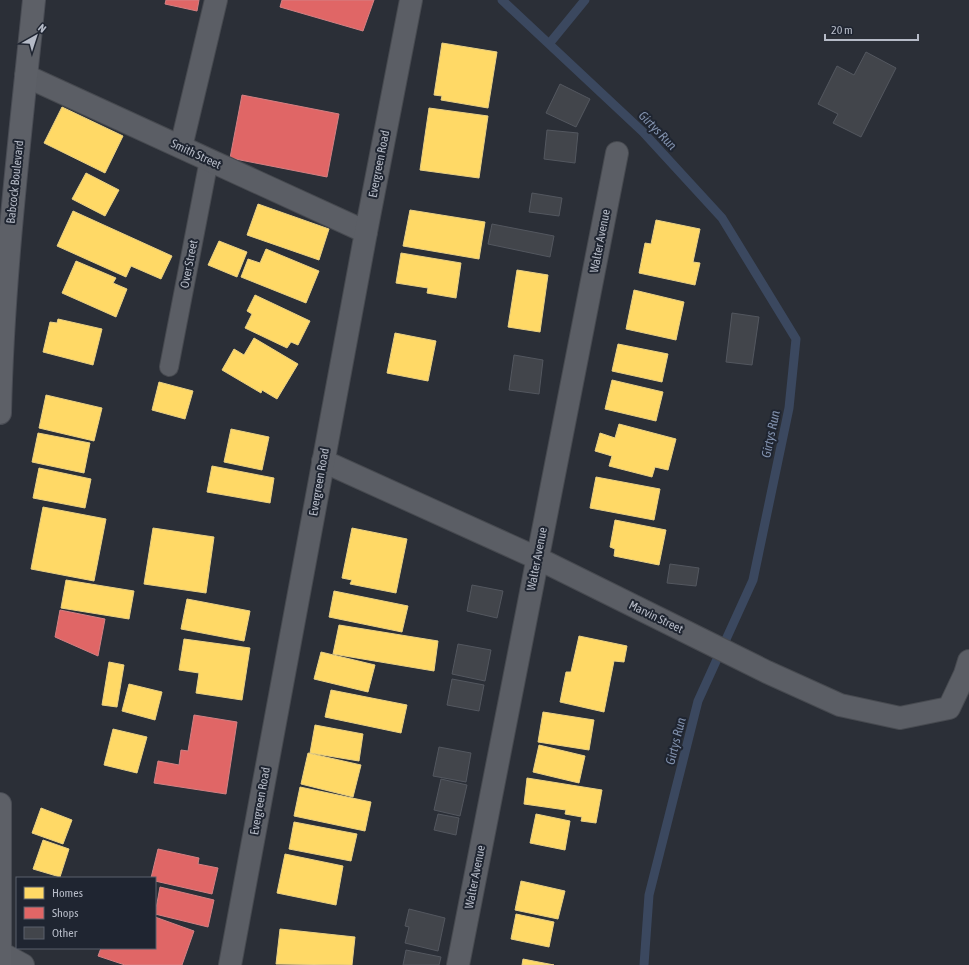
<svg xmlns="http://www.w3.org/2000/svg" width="969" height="965" font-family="'Asap Condensed',sans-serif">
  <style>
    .homes { fill: #ffd966; stroke: #e9d083 }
    .shops { fill: #e06666; stroke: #d38083 }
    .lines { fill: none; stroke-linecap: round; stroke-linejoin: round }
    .stream { stroke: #3b485f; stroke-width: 9 }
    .building { fill: #42454b; stroke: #53575f }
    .service-casing { stroke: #474a50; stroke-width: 20 }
    .minor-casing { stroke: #474a50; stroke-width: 24 }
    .tertiary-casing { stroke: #474a50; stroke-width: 24 }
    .primary-casing { stroke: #494c54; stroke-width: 24 }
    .service { stroke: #5b5e65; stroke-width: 18 }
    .minor { stroke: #5b5e65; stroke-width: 22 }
    .tertiary { stroke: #5b5e65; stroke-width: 22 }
    .primary { stroke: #5d6067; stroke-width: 22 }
    .labels { text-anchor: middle; stroke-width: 4; stroke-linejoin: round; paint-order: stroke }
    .street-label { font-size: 12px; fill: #b6bbc7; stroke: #1f2531 }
    .water-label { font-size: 13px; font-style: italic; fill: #8090ac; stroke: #1f2531 }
  </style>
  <rect width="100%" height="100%" fill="#2b2f37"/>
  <path class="homes" d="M442,43L497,52L488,108L441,100L442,96L434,95Z
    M62,107L123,136L105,173L44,143Z
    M429,108L488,116L479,178L420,170Z
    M86,173L119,190L105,216L72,199Z
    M258,204L329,229L319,260L247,235Z
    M410,210L485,222L479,259L403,246Z
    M73,211L172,256L161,279L131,266L126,277L57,246Z
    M656,220L700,229L693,262L700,263L695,285L639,273L645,243L651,244Z
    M219,241L247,252L237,277L208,265Z
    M266,249L319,271L306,303L241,277L248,259L260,263Z
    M401,253L461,263L456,298L427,293L428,288L396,283Z
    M76,261L116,278L113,283L127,289L116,317L62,293Z
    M517,270L548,275L540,332L508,327Z
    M634,290L684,302L676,340L626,329Z
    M255,295L310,321L298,345L291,342L287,348L245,328L252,314L247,311Z
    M58,319L102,329L93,365L43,352L50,322L57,323Z
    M395,333L436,341L428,381L387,373Z
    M254,338L298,364L277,399L262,390L261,393L222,370L234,349L244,355Z
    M618,344L668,354L662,382L612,371Z
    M612,380L663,392L656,421L605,409Z
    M159,382L193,391L185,419L152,410Z
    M46,395L102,408L94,441L39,428Z
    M619,424L676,439L668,470L655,467L652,477L609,466L612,456L595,451L600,433L615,438Z
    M231,429L269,437L262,470L224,462Z
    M38,433L90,443L84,473L32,462Z
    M212,466L274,478L270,503L207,492Z
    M39,468L91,479L85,508L33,498Z
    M596,477L660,489L654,520L590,508Z
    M43,507L106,519L94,581L31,569Z
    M615,520L666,530L659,565L614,556L615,549L610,547Z
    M153,528L214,537L206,593L144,584Z
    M352,528L407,539L396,593L350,584L352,580L342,578Z
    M66,580L134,591L129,619L61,608Z
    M334,591L408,606L402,632L329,617Z
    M187,599L250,611L244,641L181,629Z
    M339,625L438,641L434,671L333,654Z
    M579,636L627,646L624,662L614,661L604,712L560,702L566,672H571Z
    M184,639L250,648L242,700L196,693L199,673L179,670Z
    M321,652L375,665L368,692L314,679Z
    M109,662L124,665L117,707L102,705Z
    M129,684L162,692L155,720L122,711Z
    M331,690L407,705L401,733L325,717Z
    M543,712L594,720L589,750L538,742Z
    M315,725L363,734L359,761L310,753Z
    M113,729L147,737L137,773L104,765Z
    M539,745L585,756L579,783L533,772Z
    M308,753L361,765L353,797L301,784Z
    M527,778L602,790L596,823L581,821L582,817L565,814L566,810L524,804Z
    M300,787L371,802L365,831L294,816Z
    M41,808L72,820L63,844L32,833Z
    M536,814L570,821L565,850L530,843Z
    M294,822L357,834L351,861L289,849Z
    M43,840L69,849L60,877L33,869Z
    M285,854L343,866L336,905L277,893Z
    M521,881L565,891L558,919L515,910Z
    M516,914L554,922L549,947L511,939Z
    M280,929L355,937L352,965L276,964Z
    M523,959L554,965H522Z"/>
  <path class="shops" d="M166,0H199L197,11L165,4Z
    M282,0H374L363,31L280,7Z
    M242,95L339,114L327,177L230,158Z
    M60,610L105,619L98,656L55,637Z
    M194,715L237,722L226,794L154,783L158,761L179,765L181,750L188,751Z
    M158,849L199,858L198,864L218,868L212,894L155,881V878H151Z
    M160,887L214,900L208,927L155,914Z
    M155,917L194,931L182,965H125L98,956L101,948H155Z"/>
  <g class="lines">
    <path class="stream" d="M502,0L643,132L722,218L796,339L789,408L753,580L698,701L649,895L644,965
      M549,44L585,0"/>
  </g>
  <path class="building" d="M866,52L896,68L861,137L833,123L838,114L818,104L837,66L854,75Z
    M560,84L590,99L576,127L546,113Z
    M547,130L578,133L575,163L544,159Z
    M532,193L562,198L559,216L529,212Z
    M492,224L554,236L550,257L488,244Z
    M732,313L759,317L752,365L726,362Z
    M514,355L543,360L539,394L509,390Z
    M670,564L699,568L696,586L667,583Z
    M472,585L503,591L497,618L467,611Z
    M458,644L491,650L485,681L452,674Z
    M452,679L484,685L479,711L447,705Z
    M439,747L471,753L466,782L433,776Z
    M441,779L467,785L460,816L434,810Z
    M438,814L459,818L456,835L434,830Z
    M409,909L445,918L438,951L405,943L409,927L405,926Z
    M406,950L441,957L439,965H403Z"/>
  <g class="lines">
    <defs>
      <path id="service" d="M169,367L209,160"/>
      <path id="minor" d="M26,76L366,232
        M181,147L216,0
        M323,461L537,558L767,672L840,705L900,718L949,708L965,674L969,661
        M1,953L23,965
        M458,965L617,153"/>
      <path id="tertiary" d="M230,965L366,232L411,0"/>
      <path id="primary" d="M0,413C3,275 20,138 34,0
        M0,804V965"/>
    </defs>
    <use href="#service" class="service-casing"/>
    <use href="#minor" class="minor-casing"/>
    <use href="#tertiary" class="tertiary-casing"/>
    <use href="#primary" class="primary-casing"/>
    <use href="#service" class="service"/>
    <use href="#minor" class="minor"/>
    <use href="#tertiary" class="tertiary"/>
    <use href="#primary" class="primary"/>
  </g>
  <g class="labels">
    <g class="street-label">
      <text transform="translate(196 154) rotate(25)" y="4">Smith Street</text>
      <text transform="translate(379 164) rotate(-79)" y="4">Evergreen Road</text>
      <text transform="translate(15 182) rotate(-84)" y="4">Babcock Boulevard</text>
      <text transform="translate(600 241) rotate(-79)" y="4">Walter Avenue</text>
      <text transform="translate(189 264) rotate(-79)" y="4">Over Street</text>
      <text transform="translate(319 482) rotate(-80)" y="4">Evergreen Road</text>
      <text transform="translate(537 559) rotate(-79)" y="4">Walter Avenue</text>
      <text transform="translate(656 617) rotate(26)" y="4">Marvin Street</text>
      <text transform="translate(260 801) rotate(-80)" y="4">Evergreen Road</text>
      <text transform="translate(475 877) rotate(-79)" y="4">Walter Avenue</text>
    </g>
    <g class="water-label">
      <text transform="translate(658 130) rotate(46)" y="5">Girtys Run</text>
      <text transform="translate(770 434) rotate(-78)" y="5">Girtys Run</text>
      <text transform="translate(675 741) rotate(-76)" y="5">Girtys Run</text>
    </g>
  </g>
  <rect x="16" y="877" width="140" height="72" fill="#1f2531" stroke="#5b616d"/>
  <rect x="24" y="887" width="20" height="12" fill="#ffd966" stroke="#5b616d"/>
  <text x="52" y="897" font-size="12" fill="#b6bbc7">Homes</text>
  <rect x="24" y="907" width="20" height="12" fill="#e06666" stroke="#5b616d"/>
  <text x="52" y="917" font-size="12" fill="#b6bbc7">Shops</text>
  <rect x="24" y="927" width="20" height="12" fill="#42454b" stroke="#5b616d"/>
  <text x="52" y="937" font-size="12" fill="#b6bbc7">Other</text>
  <g transform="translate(36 36) rotate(39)" stroke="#1f2531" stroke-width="3" paint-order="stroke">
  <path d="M0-3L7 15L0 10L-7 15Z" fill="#b6bbc7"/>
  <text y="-6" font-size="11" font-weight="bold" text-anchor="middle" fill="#b6bbc7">N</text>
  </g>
  <path d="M825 34v6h93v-6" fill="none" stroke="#b6bbc7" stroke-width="2"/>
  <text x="831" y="34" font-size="12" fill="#b6bbc7" stroke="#1f2531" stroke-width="3" paint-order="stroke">20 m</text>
</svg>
